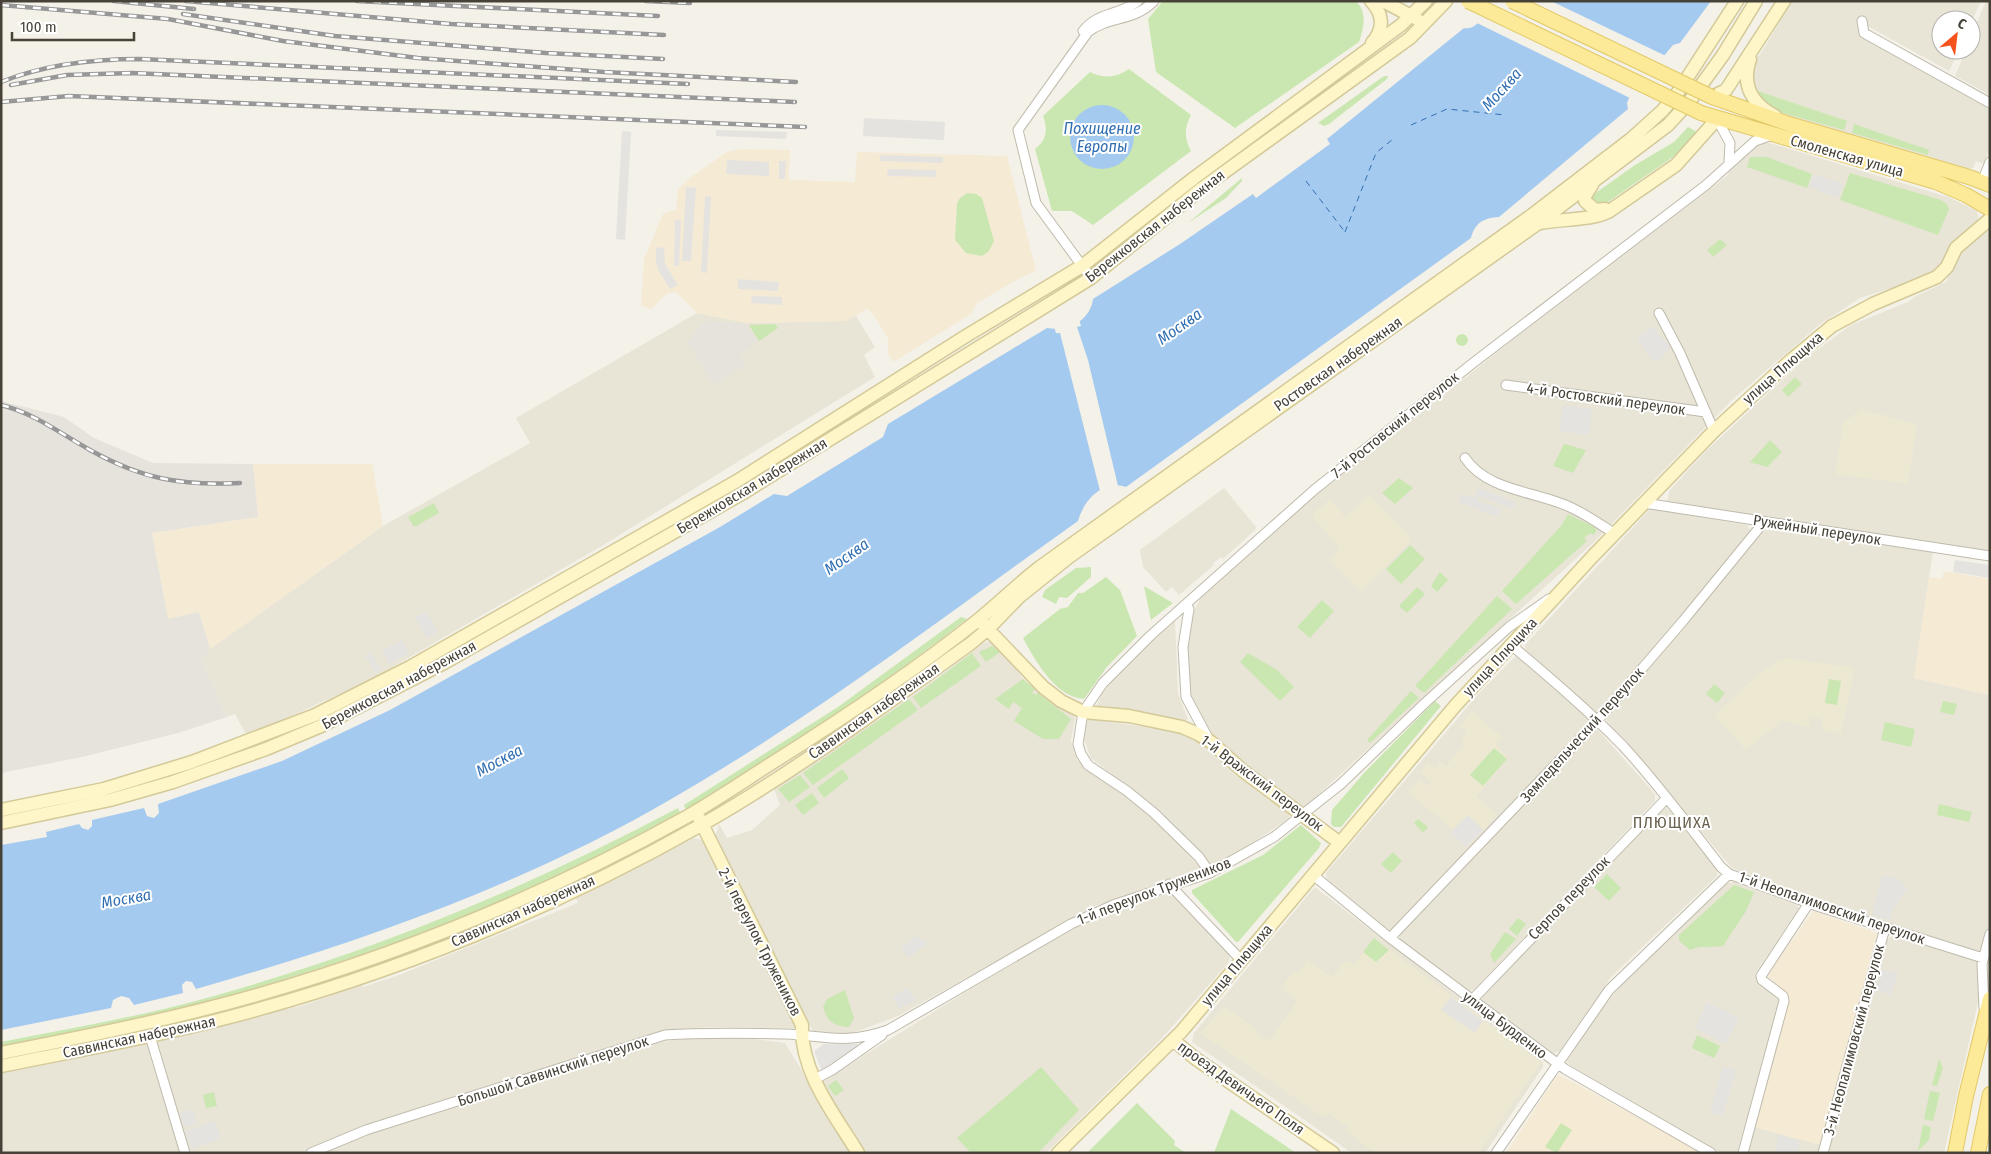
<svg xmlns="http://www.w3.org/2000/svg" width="1991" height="1154" font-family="'Fira Sans Condensed',sans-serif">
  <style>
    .residential { fill: #e8e4d6 }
    .commercial { fill: #f5ead4 }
    .industrial { fill: #e6e3dd }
    .education { fill: #ede8d2 }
    .green { fill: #cae7b1 }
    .parking { fill: #e5e3e0 }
    .water { fill: #a5caef }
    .pier { fill: #f4f1e8 }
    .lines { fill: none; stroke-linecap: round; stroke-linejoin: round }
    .ferry { stroke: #316fb2; stroke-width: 1; stroke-dasharray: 6 5; stroke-linecap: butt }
    .street-casing { stroke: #bfbaab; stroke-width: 11 }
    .secondary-casing { stroke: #d3c999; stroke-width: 15 }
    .primary-casing { stroke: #e2c968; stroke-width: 16 }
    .street { stroke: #fff; stroke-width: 9 }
    .secondary { stroke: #fef6c8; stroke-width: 12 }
    .primary { stroke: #fcea98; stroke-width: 14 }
    .rail-casing { stroke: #979797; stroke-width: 4.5 }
    .rail { stroke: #fff; stroke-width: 2.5; stroke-dasharray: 8; stroke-linecap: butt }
    .primary-bridge-casing { stroke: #e2c968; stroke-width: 16; stroke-linecap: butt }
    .primary-bridge { stroke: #fcea98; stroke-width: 14 }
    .labels { text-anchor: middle; stroke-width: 4; stroke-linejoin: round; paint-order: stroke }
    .street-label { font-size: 15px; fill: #474237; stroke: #fff }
    .water-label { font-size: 16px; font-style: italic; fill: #316fb2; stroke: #fff }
    .neighbourhood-label { font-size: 16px; letter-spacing: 1px; fill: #6a614e; stroke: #fff }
  </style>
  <rect width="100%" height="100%" fill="#f4f1e8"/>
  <path class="residential" d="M1792,1H1981L1971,23V20H1941V50H1959L1949,71L1864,24L1858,35L1990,107V147L1984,164L1976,161L1973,168L1965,169L1772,111L1750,86L1754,58L1759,56Z
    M1986,1H1990V95L1955,76L1966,50H1971V37Z
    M1763,141L1948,197L1977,211L1979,221L1943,266L1930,276L1860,298L1820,324L1732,400L1594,542L1308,804L1301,808L1241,764L1208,732L1188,692L1187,625L1202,595L1309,501L1519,335L1727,176L1732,166L1744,153Z
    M1990,228V552L1670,503L1667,501L1670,490L1706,451L1806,358L1851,325L1908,302L1916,296L1946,282L1961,249Z
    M697,313L748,323L845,321L856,316L875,347L864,355L875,377L600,547L372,679L247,736L235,714L227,717L201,661L210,649L383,526L530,443L516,418Z
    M1224,488L1256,527L1255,530L1223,559L1221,557L1213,563L1214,565L1179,595L1172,587L1166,592L1143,567L1140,550Z
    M1650,509L1747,525L1751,531L1602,710L1599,713L1594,712L1526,652L1525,645Z
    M1768,530L1933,552L1914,678L1990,695V927L1981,953L1818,900L1732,868L1606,720L1607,717L1763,532Z
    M1175,621L1178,694L1188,719L1185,721L1096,708L1102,693L1128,663Z
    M990,641L996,644L1025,681L1049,700L1073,715L1075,719L1071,740L1077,760L1145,808L1202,869L1092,907L898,1016L850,1034L813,1031L715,838L719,824L727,838L752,830L780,805L774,789L895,708L984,643Z
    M1519,656L1588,719L1589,723L1393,929L1389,930L1327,879L1326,873L1481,691L1515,657Z
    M1087,719L1183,732L1200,741L1238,777L1289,813V818L1244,849L1212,868L1144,799L1091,758L1084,739Z
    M1598,730L1655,794V801L1474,990L1470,991L1400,939L1399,935L1594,731Z
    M1666,808L1669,810L1717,870V876L1611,977L1559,1052L1553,1053L1482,1001V997L1662,809Z
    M694,838L702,840L792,1014L796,1026L794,1028L711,1027L665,1030L376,1121L300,1153H1V1072L301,1006L362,985L363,987L399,975L578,903L576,898Z
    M1734,882L1797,905L1799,908L1755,974L1757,982L1777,996L1779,1001L1737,1153H1721L1570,1065L1567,1061L1592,1022L1620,986L1727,883Z
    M1316,888L1543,1062V1067L1485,1153H1352L1192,1042L1194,1033L1313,889Z
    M1173,893L1227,951L1230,957L1228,963L1163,1037L1046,1153H865L823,1085V1081L972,988L1073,929L1117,909L1161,895Z
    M1893,936L1962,956L1966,955L1976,959L1979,966L1977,976L1979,997L1944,1153H1828L1886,940Z
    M700,1037L746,1038L785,1043L852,1153H324L377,1131L662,1042Z
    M1754,1127L1821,1145L1819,1153H1747Z"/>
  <path class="commercial" d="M741,149L790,150L789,180L855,182L857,152L1007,156L1036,271L1018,279L977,303L971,314L893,362L888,354V338L873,314L867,309L846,321L748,323L697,313L676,292L668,293L651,309L641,306L644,259L663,214L676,210L678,189L691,177L727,152Z
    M253,464H372L383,526L210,649L199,612L168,620L152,533L258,517Z
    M1944,571L1990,579V695L1914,678L1929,577L1942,579Z
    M1813,911L1877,933L1821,1145L1754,1127L1789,1001L1787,993L1767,976Z
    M1560,1075L1675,1138L1699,1153H1506L1556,1077Z"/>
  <path class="industrial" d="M705,321L746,324L758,341L739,354L746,365L714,385L687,342Z
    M1,401L64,417L94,438L153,463L253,464L258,517L152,533L168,619L199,612L210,649L201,661L227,717L178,733L82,757L1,773Z"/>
  <path class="education" d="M1861,409L1917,424L1908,484L1835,474L1843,423Z
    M1369,495L1413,539L1361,592L1329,560L1340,549L1312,515L1330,499L1345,517Z
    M1787,658L1855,668L1841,734L1822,730L1821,719L1811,717L1808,727L1782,721L1746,750L1714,716L1753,679L1777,661Z
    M1472,711L1502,737L1496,744L1508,758L1477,796L1497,815L1483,830L1468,815L1453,830L1408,792L1419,779L1428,786L1431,782L1419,772L1428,762L1435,769L1441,762L1446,766L1465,743L1461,739L1467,733L1459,726Z
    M1374,938L1541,1062L1479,1153H1374L1346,1131L1348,1127L1329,1113L1325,1117L1318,1114L1200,1033L1224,1006L1257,1029L1256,1032L1269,1041L1297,1001L1281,988L1292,973L1299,972L1308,960L1332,977L1345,961L1354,964Z"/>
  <path class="green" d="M1163,1H1354C1368,8 1364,29 1359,42L1235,128L1156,72L1148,19Z
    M1129,69L1191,115C1184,128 1184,138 1191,151L1093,225L1072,211H1052L1035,149C1047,140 1048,129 1043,116L1090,72C1104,79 1116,78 1129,69Z
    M1384,76H1388L1387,79L1329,124L1324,126L1318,123Z
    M1755,90L1847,121L1844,130L1779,112L1762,104Z
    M1854,124L1929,150L1928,155L1852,133Z
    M1688,127L1697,132L1673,157L1605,204L1598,206L1590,197L1635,165L1674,142Z
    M1750,157H1767L1812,174L1807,188L1747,167Z
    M1850,173L1941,200L1947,204L1949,209L1938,235L1840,200Z
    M1242,178V181L1226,198L1188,223Z
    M967,193L976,194L982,198L994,241L989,251L982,256L966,253L955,240L957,204L959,199Z
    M1720,239L1727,245L1713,257L1707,250Z
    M775,324L778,328L759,341L749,325Z
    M1456 340a6 6 0 1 1 12 0a6 6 0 1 1-12 0Z
    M1795,377L1802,384L1788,397L1782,390Z
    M1770,440L1782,452L1767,467L1750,462Z
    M1564,444L1586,450L1573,473L1553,466Z
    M1399,478L1413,488L1395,504L1382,493Z
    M434,503L439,513L414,527L408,517Z
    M1568,514L1596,528V532L1593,535L1590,533L1584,538L1587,541L1516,604L1502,591L1561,526Z
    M1410,545L1425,559L1401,584L1386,569Z
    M1091,567V577L1067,598L1059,597L1056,604L1042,597L1045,590L1076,568Z
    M1440,572L1448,580L1437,592L1431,586Z
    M1106,577L1120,590L1137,636L1106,668L1084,699C1055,697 1035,660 1023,638L1060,609L1068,607L1078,593H1083Z
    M1144,586L1173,603L1151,620Z
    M1417,587L1425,594L1407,613L1399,606Z
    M1497,596L1512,609L1424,693L1415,686Z
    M1322,600L1334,611L1310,638L1297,627Z
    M961,617L967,619C878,689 783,750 686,810L684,805L838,707Z
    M992,646L1000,652L986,662L979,652Z
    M972,653L981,666L921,708L913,697Z
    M1248,653L1277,670L1294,687L1280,701L1240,662Z
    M1023,679L1035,689L1032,693L1036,695L1038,693L1071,719L1059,739H1043L1014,721L1022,708L1013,702L1009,709L995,699Z
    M1829,679L1841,681L1837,705L1825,703Z
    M1714,684L1725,693L1717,703L1706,694Z
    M1411,691L1419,698L1370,743L1367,740Z
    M909,699L918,710L813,785L803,773Z
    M1435,701L1441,706L1341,827H1334L1331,824L1332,810L1364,773Z
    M1943,701L1957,704L1954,715L1940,712Z
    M1885,722L1915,729L1911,747L1881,740Z
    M1494,748L1507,759L1483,786L1470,775Z
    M842,769L849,778L824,798L817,788Z
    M800,775L810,787L789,802L778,789Z
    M812,793L819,803L803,815L795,805Z
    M1939,804L1972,812L1969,822L1937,815Z
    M678,808L680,813C633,837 587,863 539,885C429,935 313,972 197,1005C133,1023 66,1033 1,1047V1042C57,1031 113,1021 168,1008C346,963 516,894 678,808Z
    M1418,819L1428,827L1423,833L1414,823Z
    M1301,825L1321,843L1319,848L1238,942H1236L1192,893V890L1263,855Z
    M1393,852L1402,861L1391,873L1381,864Z
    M1607,874L1621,888L1609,901L1594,887Z
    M1734,885L1754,892L1746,911L1723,946C1711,948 1701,945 1690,950L1679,941V935Z
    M1518,918L1526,924L1517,936L1509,929Z
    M1505,932L1516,939L1494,963L1490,954Z
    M1374,938L1389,950L1376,962L1363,952Z
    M845,990L854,1018L849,1027C833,1026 828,1022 823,1007L827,999Z
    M1697,1035L1720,1046L1714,1058L1692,1048Z
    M1939,1059L1943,1068L1937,1086L1932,1085Z
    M1041,1067L1079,1110L1038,1153H971L957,1138Z
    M836,1080L844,1090L835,1096L828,1086Z
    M1930,1091L1940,1093L1933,1121L1924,1119Z
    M214,1092L217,1106L206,1108L203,1095Z
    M1137,1103L1175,1141L1174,1145L1186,1153H1087Z
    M1231,1109L1240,1115L1296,1153H1214Z
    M1561,1123L1572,1130L1557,1153L1545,1147Z
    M1923,1125L1931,1127L1929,1140L1918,1151Z"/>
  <path class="parking" d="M864,118L945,122L944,140L863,136Z
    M716,130L787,132L786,139L716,136Z
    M622,131L631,132L625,240L616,239Z
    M880,155L943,157V163L880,161Z
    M727,160L769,162V176L726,174Z
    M779,161H786L785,179H779Z
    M888,169L936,170V177L887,176Z
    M1814,174L1843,184L1838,198L1809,187Z
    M686,187L696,188L691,261H682Z
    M705,196L711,197L707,273L701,272Z
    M675,220H681L679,266H674Z
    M664,247L665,264L678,285L670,289L658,270L656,261V248Z
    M738,279L779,282L778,291L738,289Z
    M752,296L782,297V305L751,303Z
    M1652,326L1671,348L1655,362L1637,339Z
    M1563,405L1592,409L1589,435L1559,431Z
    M1478,488L1515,502L1513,509L1478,496L1477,500L1501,509L1498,517L1458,502L1461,494L1474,498Z
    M1955,560L1990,565V578L1953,572Z
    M426,611L438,632L427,638L415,617Z
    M402,640L409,653L389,664L382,651Z
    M371,652L381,669L375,672L365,656Z
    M1468,815L1483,830L1466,847L1450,833Z
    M1882,875L1897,878L1908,889L1892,910L1890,920L1872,915Z
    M917,936L927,944L908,958L901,948Z
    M1882,969L1898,973L1891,995L1876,990Z
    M908,988L915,1000L899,1009L893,996Z
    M1451,997L1483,1021L1475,1033L1441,1010Z
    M1707,1002L1739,1018L1726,1044L1695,1028Z
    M824,1044H860L866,1053L839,1070L823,1074L814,1051Z
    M1723,1066L1736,1070L1723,1116L1710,1113Z
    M193,1109L197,1123L184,1127L180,1113Z
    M215,1121L221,1139L191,1149L185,1131Z
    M1779,1135L1800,1141L1797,1153H1774Z"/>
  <path class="water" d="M1494,1H1711L1680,43L1673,45L1629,98L1627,103L1628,109L1499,217C1483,218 1475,223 1471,238L1126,487C1102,480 1084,500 1078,521C944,616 815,716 673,798C524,885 360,942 196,989L192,982L186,981L182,985L183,993L134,1005L129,998L121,996L113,1000L111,1008L1,1030V845L47,837L46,832L79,824L82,828L88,830L92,826V820L144,808L147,816L154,818L159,813L158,804L282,761L390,710L720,527L774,494L787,496L883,437L888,424L1047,328C1068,332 1090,321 1093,299L1180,244L1253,194L1256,198L1330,144L1327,139L1464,28C1478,31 1487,11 1494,1Z
    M1070 137a32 32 0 1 1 64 0a32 32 0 1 1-64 0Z"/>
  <path class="pier" d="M1491,1H1551L1666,56L1632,99L1475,22Z
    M1079,319L1081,326L1077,327L1088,360L1118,486H1122V489H1110L1098,494L1100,491L1060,333H1056L1054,327H1061Z"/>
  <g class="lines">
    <path class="ferry" d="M1411,125L1447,109L1505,115
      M1306,181L1345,232
      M1345,232L1376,153L1393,139"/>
    <defs>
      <path id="street" d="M1862,21L1864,33L1990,103
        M1083,31C1097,12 1121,15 1138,1
        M1717,119L1730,143L1729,162
        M1982,182L1990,162
        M1091,278L1036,203L1018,130L1088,32C1108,16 1134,22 1154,1
        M1659,313L1680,353L1714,431
        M1506,385L1706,412
        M1465,458C1488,492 1538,491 1572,508C1587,515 1601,525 1615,534
        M1644,503L1990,556
        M1186,604L1189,609L1183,647L1186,697L1208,738
        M1510,644C1549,677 1588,710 1623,746C1658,784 1689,826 1721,867L1729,874L1820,907L1983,958
        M1210,873L1199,857L1154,813L1127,791L1088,765L1081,754L1078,744L1083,712L1103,683L1150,636L1314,490L1473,363L1706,185L1755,141L1772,135
        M1313,875L1390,938L1565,1069L1711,1153
        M1169,884L1241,960
        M1390,938L1597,721L1683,621L1764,522
        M1472,1000L1667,798
        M1984,1008L1982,964L1990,934
        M150,1036L185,1153
        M815,1079L832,1070L882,1035
        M311,1153L366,1130L665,1035C706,1032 745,1033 785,1034C828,1036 844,1045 888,1030L1071,924L1113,905L1210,873L1274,837L1341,784L1425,703L1509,627L1549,599
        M1496,1153L1609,990L1729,874
        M1743,1153L1784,1001L1783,996L1762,980L1761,976L1809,903
        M1823,1153L1885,928"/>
      <path id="secondary" d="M1371,1C1384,15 1384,29 1372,43
        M1383,1L1417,19
        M1750,59C1741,85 1752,104 1775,116
        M1712,97L1726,90L1784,1
        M1592,185L1585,196V201L1595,210L1605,209
        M1541,223C1560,219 1593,220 1608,212L1676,165L1717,119
        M982,623L1043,687L1061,701L1083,712L1129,716L1182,727L1198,734L1211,742L1243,771L1340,843
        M1,810L104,789L192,762L315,715L410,667L737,481L966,336L1082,266L1194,178L1401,25L1426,1
        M699,818L802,1025C800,1072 835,1115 858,1153
        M1,823L110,800L173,782L266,749L321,726L444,663L743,493L1091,278L1201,189L1410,38L1446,1
        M1173,1040L1196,1059L1333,1153
        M1,1053C87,1036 173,1019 257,995C407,952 552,892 688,816C716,800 744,781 772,763C842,719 913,672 978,620C999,603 1018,584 1040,567L1532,215L1631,139L1662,111L1676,95L1737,1
        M1,1066C75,1051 149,1038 222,1019C389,976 553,909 703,824C796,771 883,706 970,644L988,629L1019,597L1069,557L1537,224L1668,125L1689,102L1723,55L1756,1
        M1058,1153L1181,1032L1455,706L1593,556L1714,431L1791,360L1832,326L1873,304L1937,277L1947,267L1956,248L1990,219"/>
      <path id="primary" d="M1712,97L1789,124L1969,177L1990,185
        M1701,113L1936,182L1966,195L1990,209
        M1955,1153L1966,1096L1990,999
        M1978,1153L1990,1094"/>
    </defs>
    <use href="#street" class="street-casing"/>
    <use href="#secondary" class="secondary-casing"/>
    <use href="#primary" class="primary-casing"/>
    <use href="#street" class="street"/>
    <use href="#secondary" class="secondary"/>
    <use href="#primary" class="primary"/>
    <defs>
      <path id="rail" d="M114,1L194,9
        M186,1L451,24L664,35
        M357,1L658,16
        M646,1L690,3
        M1,5L168,19L283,41L418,58L604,72L796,82
        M183,14L335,36L546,53L663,59
        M1,82C46,64 93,59 140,59L688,84
        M11,85L67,75L132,73L795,102
        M1,102L69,96L805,127
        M1,405C34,413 61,434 90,450C142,479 181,486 240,483"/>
    </defs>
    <use href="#rail" class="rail-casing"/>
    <use href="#rail" class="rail"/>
    <defs>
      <path id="primary-bridge" d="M1468,1L1701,113
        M1512,1L1712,97"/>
    </defs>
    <use href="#primary-bridge" class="primary-bridge-casing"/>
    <use href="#primary-bridge" class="primary-bridge"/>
  </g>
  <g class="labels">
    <g class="street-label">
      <text transform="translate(1847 156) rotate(16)" y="5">Смоленская улица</text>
      <text transform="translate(1155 226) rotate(-38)" y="5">Бережковская набережная</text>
      <text transform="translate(1338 364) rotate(-35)" y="5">Ростовская набережная</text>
      <text transform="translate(1783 368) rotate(-41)" y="5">улица Плющиха</text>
      <text transform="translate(1606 399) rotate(8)" y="5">4-й Ростовский переулок</text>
      <text transform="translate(1395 425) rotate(-39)" y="5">7-й Ростовский переулок</text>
      <text transform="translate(752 486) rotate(-31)" y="5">Бережковская набережная</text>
      <text transform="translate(1817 530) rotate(9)" y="5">Ружейный переулок</text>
      <text transform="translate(1500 657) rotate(-47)" y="5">улица Плющиха</text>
      <text transform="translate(399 685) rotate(-28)" y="5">Бережковская набережная</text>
      <text transform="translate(874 711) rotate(-35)" y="5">Саввинская набережная</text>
      <text transform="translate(1582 735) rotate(-48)" y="5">Земледельческий переулок</text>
      <text transform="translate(1262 783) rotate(37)" y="5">1-й Вражский переулок</text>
      <text transform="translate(1154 891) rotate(-21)" y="5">1-й переулок Тружеников</text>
      <text transform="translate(1569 898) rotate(-46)" y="5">Серпов переулок</text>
      <text transform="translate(1832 908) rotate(19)" y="5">1-й Неопалимовский переулок</text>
      <text transform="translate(523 911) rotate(-24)" y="5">Саввинская набережная</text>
      <text transform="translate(760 942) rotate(63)" y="5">2-й переулок Тружеников</text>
      <text transform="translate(1237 965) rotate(-50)" y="5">улица Плющиха</text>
      <text transform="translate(1505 1025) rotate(37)" y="5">улица Бурденко</text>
      <text transform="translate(139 1037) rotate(-12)" y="5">Саввинская набережная</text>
      <text transform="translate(1854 1040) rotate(-75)" y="5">3-й Неопалимовский переулок</text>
      <text transform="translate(553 1071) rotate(-18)" y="5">Большой Саввинский переулок</text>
      <text transform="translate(1241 1088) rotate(35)" y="5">проезд Девичьего Поля</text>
    </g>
    <g class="water-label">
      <text transform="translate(1501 89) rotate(-48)" y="6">Москва</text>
      <text x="1102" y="134">Похищение<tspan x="1102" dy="18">Европы</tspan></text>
      <text transform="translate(1179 326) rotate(-35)" y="6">Москва</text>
      <text transform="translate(846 556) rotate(-35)" y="6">Москва</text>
      <text transform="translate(499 760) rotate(-28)" y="6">Москва</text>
      <text transform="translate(126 898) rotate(-10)" y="6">Москва</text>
    </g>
    <g class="neighbourhood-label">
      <text x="1672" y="828">ПЛЮЩИХА</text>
    </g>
  </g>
  <rect width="1991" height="1154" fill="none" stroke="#474237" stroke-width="5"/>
  <g transform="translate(1956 35) rotate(28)"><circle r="24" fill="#ffffff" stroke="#b5b3af"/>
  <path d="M0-4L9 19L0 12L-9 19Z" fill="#f6531c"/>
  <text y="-8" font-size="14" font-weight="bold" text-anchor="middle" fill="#474237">С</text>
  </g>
  <path d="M12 32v8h122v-8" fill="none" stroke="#474237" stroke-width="2.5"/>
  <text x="20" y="32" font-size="15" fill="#474237" stroke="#ffffff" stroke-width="4" paint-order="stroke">100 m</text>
</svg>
